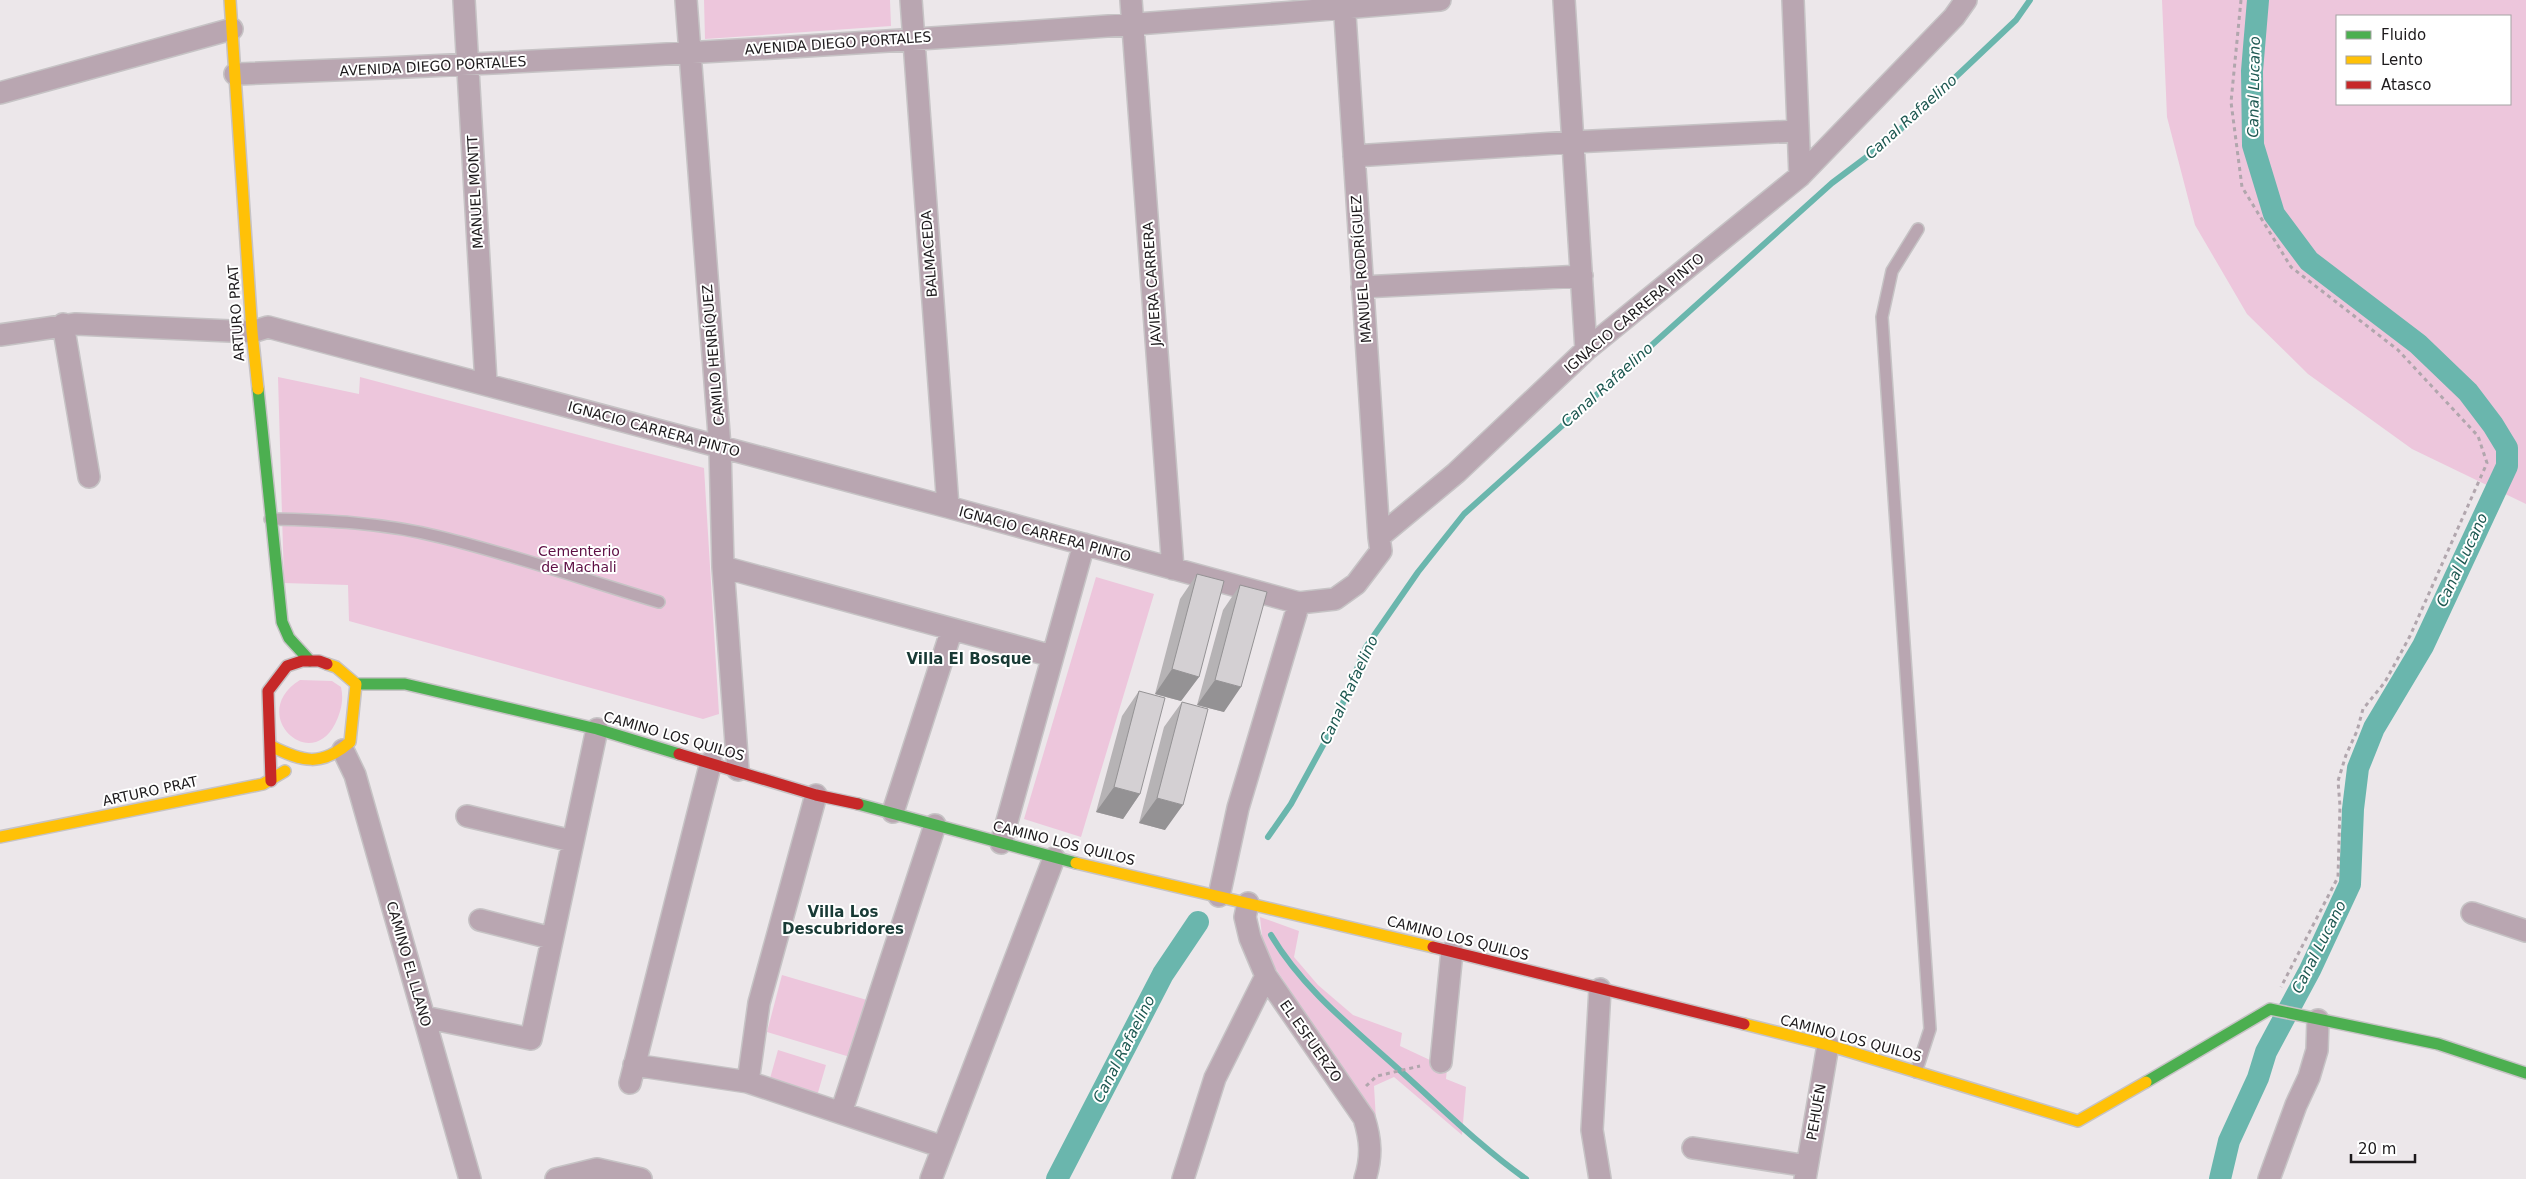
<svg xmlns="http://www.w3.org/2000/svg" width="2526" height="1179" font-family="'DejaVu Sans',sans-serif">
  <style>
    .green { fill: #edc6dc; fill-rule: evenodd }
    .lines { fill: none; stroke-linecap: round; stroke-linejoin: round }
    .stream { stroke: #6ab6ad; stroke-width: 6 }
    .canal { stroke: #6ab6ad; stroke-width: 22 }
    .lane-casing { stroke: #c6c3c5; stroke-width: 14 }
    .street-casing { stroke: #c6c3c5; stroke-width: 24 }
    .fast-casing { stroke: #c6c3c5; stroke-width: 14 }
    .slow-casing { stroke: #c6c3c5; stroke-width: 14 }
    .jam-casing { stroke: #c6c3c5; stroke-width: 14 }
    .path { stroke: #b1a6ad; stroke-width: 3; stroke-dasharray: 4 4; stroke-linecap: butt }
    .lane { stroke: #b9a6b1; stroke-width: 11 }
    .street { stroke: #b9a6b1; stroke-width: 21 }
    .fast { stroke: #4caf50; stroke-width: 11 }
    .slow { stroke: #ffc107; stroke-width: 11 }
    .jam { stroke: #c62828; stroke-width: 11 }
    .wall { fill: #b6b3b5 }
    .shaded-wall { fill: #949294 }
    .building { fill: #d4d0d3; stroke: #949294 }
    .labels { text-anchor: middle; stroke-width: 4; stroke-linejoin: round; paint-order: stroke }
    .street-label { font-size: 14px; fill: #1d1a1c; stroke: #fff }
    .park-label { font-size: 14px; fill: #5d0f44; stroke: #fff }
    .water-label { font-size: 15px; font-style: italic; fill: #1d5851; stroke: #fff }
    .neighbourhood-label { font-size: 15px; font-weight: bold; fill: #183a35; stroke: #fff }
  </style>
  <rect width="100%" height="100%" fill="#ece7ea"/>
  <path class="green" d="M704,0H890L891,26L705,39Z
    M2162,0H2526V504L2412,449L2308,374L2247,314L2195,225L2167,117ZM2337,16H2510V104H2337Z
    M278,377L359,394L360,377L704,468L719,714L703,719L349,621L348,585L284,583Z
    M1096,577L1154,594L1081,837L1024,819Z
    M300,680L332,681L341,687C344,700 341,712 335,724C309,774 247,713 300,680Z
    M1260,917L1299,931L1294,957L1318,985L1353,1015L1402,1033L1400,1046L1447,1068L1446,1079L1466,1087L1462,1135L1394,1077L1374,1086L1376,1120L1270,960L1263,946Z
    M782,975L867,1000L850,1057L767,1032Z
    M778,1050L826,1065L817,1096L769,1082Z"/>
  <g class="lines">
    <path class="stream" d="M1268,837L1291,804L1333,727L1366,647L1418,572L1464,514L1832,183L1888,141L2016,20L2030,0
      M1271,935C1304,991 1357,1031 1405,1075C1444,1110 1483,1149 1526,1179"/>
    <path class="canal" d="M1057,1179L1163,974L1198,922
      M2220,1179L2229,1141L2258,1078L2266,1052L2310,970L2350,884L2353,809L2358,768L2374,728L2423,646L2507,466V448L2493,425L2468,392L2418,344L2309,261L2274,214L2253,145L2252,71L2258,0"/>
    <defs>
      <path id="lane" d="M270,519C327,520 385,523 440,537C514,555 586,580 659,602
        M1916,1072L1930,1029L1882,317L1892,271L1918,229"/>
      <path id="street" d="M464,0L486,383
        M686,0L720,447L723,567L738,770
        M911,0L948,507
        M1131,0L1173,569
        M1344,0L1379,537
        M1564,0L1586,350
        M1793,0L1800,176
        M235,74C637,59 1039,34 1440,0
        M0,93L232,29
        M1354,156L1573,142L1797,131
        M1362,287L1582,276
        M63,324L89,477
        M0,335L76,324L252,332L268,327L948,507L1299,603
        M723,567L1052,656
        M343,750L355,775L470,1179
        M893,812L952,629
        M467,816L572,841
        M1001,843L1084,544
        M1219,896L1238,808L1299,603L1335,599L1356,584L1381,551L1379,537L1456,473L1586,350L1800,176L1954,17L1966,0
        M1248,903L1245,917L1250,938L1266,976L1364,1118C1371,1140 1372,1157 1365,1179
        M2472,913L2526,931
        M480,920L551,938
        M424,1017L531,1039L597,729
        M1441,1062L1452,951
        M634,1065L748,1082L943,1147
        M748,1082L759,1003L816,795
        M630,1083L711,762
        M841,1113L935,825
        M1693,1148L1807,1166
        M556,1179L597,1169L641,1179
        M931,1179L1054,858
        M1183,1179L1215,1078L1266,976
        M1600,1179L1592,1130L1600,989
        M1805,1179L1828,1045
        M2269,1179L2296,1105L2309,1077L2317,1050L2318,1020"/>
      <path id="fast" d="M258,389L282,622L289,638L310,661
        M356,684H405L597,729L679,754
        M858,804L1076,863
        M2146,1082L2270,1009L2438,1044L2526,1073"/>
      <path id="slow" d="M230,0L252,332L258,389
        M271,746C303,762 321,767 350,742L356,684L336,667L327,664
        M0,837L263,784L285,771
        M1076,863L1433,947
        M1744,1024L1828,1045L2078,1121L2146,1082"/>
      <path id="jam" d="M679,754L816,795L858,804
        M271,781L268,691L287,666L302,661H319L327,664
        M1433,947L1744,1024"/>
    </defs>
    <use href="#lane" class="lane-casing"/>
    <use href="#street" class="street-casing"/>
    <use href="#fast" class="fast-casing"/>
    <use href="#slow" class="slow-casing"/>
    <use href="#jam" class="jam-casing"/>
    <path class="path" d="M2241,0L2231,102L2242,187L2291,267L2398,350L2478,436L2487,463L2410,636L2385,682L2363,709L2357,731L2346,755L2338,781L2340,806L2338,877L2281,987
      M1366,1086L1377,1076L1420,1066"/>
    <use href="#lane" class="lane"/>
    <use href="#street" class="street"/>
    <use href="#fast" class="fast"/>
    <use href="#slow" class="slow"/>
    <use href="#jam" class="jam"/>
  </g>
  <path class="wall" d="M1197,574L1199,677L1181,701L1155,694L1180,599Z
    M1240,585L1224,712L1197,705L1223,610Z
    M1139,691L1140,794L1123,819L1096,812L1122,716Z
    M1182,702L1165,830L1139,823L1164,727Z"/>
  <path class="shaded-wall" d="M1172,669L1199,677L1181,701L1155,694Z
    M1215,680L1241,687L1224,712L1197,705Z
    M1114,787L1140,794L1123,819L1096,812Z
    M1157,798L1183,805L1165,830L1139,823Z"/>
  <path class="building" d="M1197,574L1224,581L1199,677L1172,669Z
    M1240,585L1267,592L1241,687L1215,680Z
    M1139,691L1165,698L1140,794L1114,787Z
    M1182,702L1208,709L1183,805L1157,798Z"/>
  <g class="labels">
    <g class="street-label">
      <text transform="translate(838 43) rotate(-4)" y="5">AVENIDA DIEGO PORTALES</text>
      <text transform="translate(433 66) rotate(-3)" y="5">AVENIDA DIEGO PORTALES</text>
      <text transform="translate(475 192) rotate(-93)" y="5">MANUEL MONTT</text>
      <text transform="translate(929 254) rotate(-94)" y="5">BALMACEDA</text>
      <text transform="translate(1361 269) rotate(-94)" y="5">MANUEL RODRÍGUEZ</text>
      <text transform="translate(1152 284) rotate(-94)" y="5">JAVIERA CARRERA</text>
      <text transform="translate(236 313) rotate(-94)" y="5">ARTURO PRAT</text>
      <text transform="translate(1634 313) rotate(-40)" y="5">IGNACIO CARRERA PINTO</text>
      <text transform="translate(713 355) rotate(-95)" y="5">CAMILO HENRÍQUEZ</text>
      <text transform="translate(654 429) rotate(15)" y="5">IGNACIO CARRERA PINTO</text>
      <text transform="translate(1045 534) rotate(15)" y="5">IGNACIO CARRERA PINTO</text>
      <text transform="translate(674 736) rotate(16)" y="5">CAMINO LOS QUILOS</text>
      <text transform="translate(150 791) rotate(-12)" y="5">ARTURO PRAT</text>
      <text transform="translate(1064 843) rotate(14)" y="5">CAMINO LOS QUILOS</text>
      <text transform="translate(1458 938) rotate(14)" y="5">CAMINO LOS QUILOS</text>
      <text transform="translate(409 964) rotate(74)" y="5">CAMINO EL LLANO</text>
      <text transform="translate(1851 1038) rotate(15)" y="5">CAMINO LOS QUILOS</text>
      <text transform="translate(1311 1041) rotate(55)" y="5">EL ESFUERZO</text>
      <text transform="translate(1816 1112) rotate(-80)" y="5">PEHUÉN</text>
    </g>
    <g class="park-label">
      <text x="579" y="556">Cementerio<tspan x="579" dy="16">de Machali</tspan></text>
    </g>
    <g class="water-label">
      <text transform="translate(2254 87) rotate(-89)" y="5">Canal Lucano</text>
      <text transform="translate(1911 117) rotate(-42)" y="5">Canal Rafaelino</text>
      <text transform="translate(1607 385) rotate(-42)" y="5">Canal Rafaelino</text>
      <text transform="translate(2462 560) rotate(-65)" y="5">Canal Lucano</text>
      <text transform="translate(1349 690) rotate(-65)" y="5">Canal Rafaelino</text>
      <text transform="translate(2319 947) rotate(-63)" y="5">Canal Lucano</text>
      <text transform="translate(1124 1049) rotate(-63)" y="5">Canal Rafaelino</text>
    </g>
    <g class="neighbourhood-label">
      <text x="969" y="664">Villa El Bosque</text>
      <text x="843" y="917">Villa Los<tspan x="843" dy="17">Descubridores</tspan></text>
    </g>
  </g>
  <rect x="2336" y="15" width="175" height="90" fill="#ffffff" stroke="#a5a3a4"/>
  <rect x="2346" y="31" width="25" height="8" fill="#4caf50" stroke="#a5a3a4"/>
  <text x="2381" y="40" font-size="15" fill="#1d1a1c">Fluido</text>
  <rect x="2346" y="56" width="25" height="8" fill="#ffc107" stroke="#a5a3a4"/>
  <text x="2381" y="65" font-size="15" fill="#1d1a1c">Lento</text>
  <rect x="2346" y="81" width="25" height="8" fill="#c62828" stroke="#a5a3a4"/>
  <text x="2381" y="90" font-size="15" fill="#1d1a1c">Atasco</text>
  <path d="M2351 1154v8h64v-8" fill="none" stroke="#1d1a1c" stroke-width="2.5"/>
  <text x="2358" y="1154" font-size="15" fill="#1d1a1c" stroke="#ffffff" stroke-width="4" paint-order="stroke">20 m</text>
</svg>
